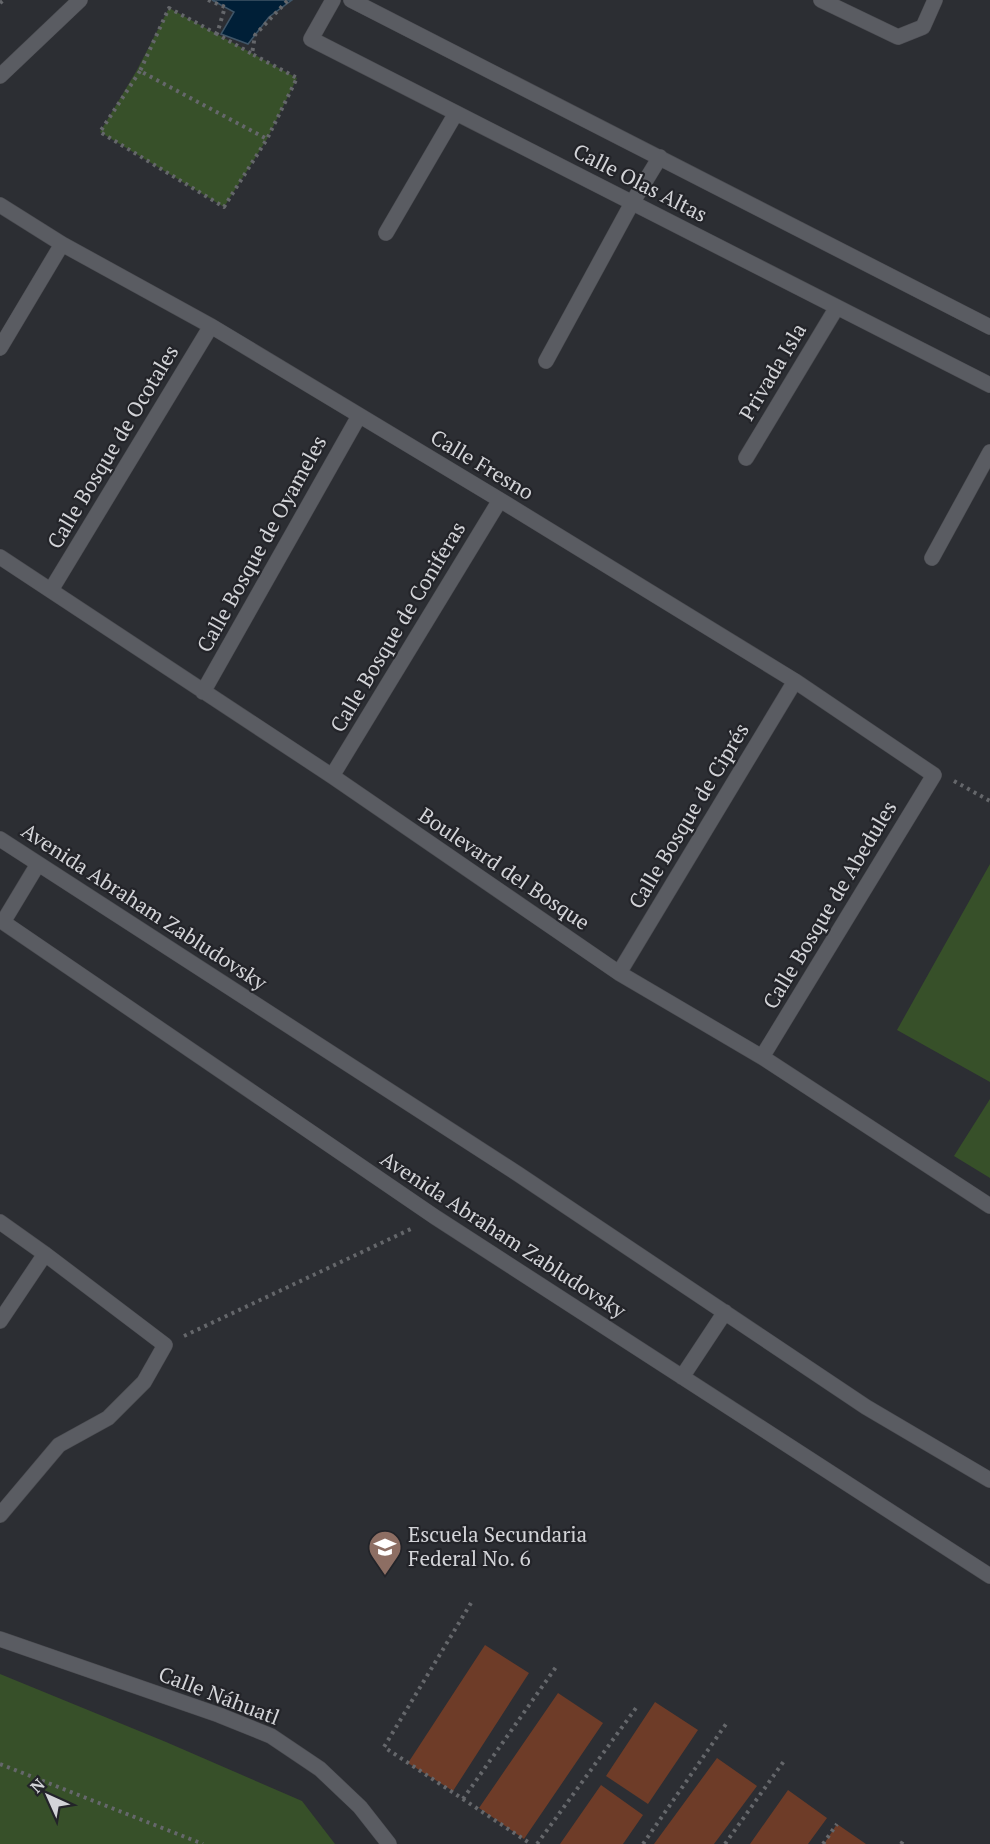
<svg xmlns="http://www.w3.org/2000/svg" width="990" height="1844" font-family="'PT Serif',serif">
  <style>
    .green { fill: #375029 }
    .water { fill: #001f37; stroke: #3f5567; stroke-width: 1.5 }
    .building { fill: #6e3c28 }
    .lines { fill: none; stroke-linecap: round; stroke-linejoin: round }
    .minor-casing { stroke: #4a4b50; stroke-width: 16 }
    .secondary-casing { stroke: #4a4b50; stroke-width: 16 }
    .path { stroke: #65676b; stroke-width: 4; stroke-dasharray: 3 4.5; stroke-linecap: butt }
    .minor { stroke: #5a5c62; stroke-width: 15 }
    .secondary { stroke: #5a5c62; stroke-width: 15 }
    .labels { text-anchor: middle; stroke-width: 4.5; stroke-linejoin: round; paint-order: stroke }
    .street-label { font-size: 21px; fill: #d3d4d8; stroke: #232429 }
    .poi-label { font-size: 21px; fill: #d3d4d8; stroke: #232429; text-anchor: start }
  </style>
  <rect width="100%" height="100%" fill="#2c2e33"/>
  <path class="green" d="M169,8L297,78L267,139L224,207L100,132L137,70Z
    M990,864V1082L897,1030Z
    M990,1099V1178L954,1156Z
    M0,1674L166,1742L302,1801L335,1844H0Z"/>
  <path class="water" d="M212,0H292L269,17L248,44L221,34L234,12Z"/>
  <path class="building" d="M485,1645L529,1673L453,1791L408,1763Z
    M558,1693L603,1723L524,1839L479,1808Z
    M655,1702L698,1730L648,1804L606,1776Z
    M717,1758L757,1786L714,1844H654Z
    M601,1785L643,1815L623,1844H560Z
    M788,1790L827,1818L808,1844H750Z
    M837,1824L866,1844H824Z"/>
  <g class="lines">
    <defs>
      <path id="minor" d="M333,0L311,39L990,385
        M351,0L990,327
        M821,0L898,37L923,27L935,0
        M0,205L62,244L211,326L500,500L795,681L934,775L762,1057
        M386,233L456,113
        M0,348L62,244
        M546,361L632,203L660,157
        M746,458L837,307
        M0,557L332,776L619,973L762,1057L990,1206
        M932,558L990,452
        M51,590L211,326
        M203,692L359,416
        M332,776L500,500
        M0,839L518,1174L866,1407L990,1480
        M0,920L435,1217L990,1576
        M3,922L38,864
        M619,973L795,681
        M0,1222L45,1254L165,1345L144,1382L108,1418L59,1445L0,1515
        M0,1321L45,1254
        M682,1377L725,1312
        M0,1639L219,1715L271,1736L320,1769L360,1807L389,1844"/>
      <path id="secondary" d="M0,76L80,0"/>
    </defs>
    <use href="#minor" class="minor-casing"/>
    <use href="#secondary" class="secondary-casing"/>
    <path class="path" d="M208,0L225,7L217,34L252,54L255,35L288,0
      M0,3L4,0
      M217,34L169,8L140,71L267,139L297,78L252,54
      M140,71L100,132L224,207L267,139
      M954,781L990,801
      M184,1336L413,1228
      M471,1603L384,1747L531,1844
      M0,1764L203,1844
      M463,1799L556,1667
      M537,1844L636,1708
      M643,1844L726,1724
      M725,1844L784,1761
      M823,1844L837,1824
      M901,1844L903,1841"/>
    <use href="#minor" class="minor"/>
    <use href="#secondary" class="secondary"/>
  </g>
  <defs>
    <symbol id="school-pin" viewBox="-11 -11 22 30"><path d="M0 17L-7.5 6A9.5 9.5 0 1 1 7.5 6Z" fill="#8d6e63" stroke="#232429"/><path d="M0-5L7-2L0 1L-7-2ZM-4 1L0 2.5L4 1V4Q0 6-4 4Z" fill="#fff"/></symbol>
  </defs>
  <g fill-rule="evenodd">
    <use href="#school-pin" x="366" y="1528" width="38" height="52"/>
  </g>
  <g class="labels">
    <g class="street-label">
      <text transform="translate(640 183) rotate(27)" y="7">Calle Olas Altas</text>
      <text transform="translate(773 372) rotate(-59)" y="7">Privada Isla</text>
      <text transform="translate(113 447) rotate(-59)" y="7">Calle Bosque de Ocotales</text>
      <text transform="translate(482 465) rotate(31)" y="7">Calle Fresno</text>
      <text transform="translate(262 544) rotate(-61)" y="7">Calle Bosque de Oyameles</text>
      <text transform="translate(398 627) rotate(-59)" y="7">Calle Bosque de Coniferas</text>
      <text transform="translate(689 816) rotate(-59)" y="7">Calle Bosque de Ciprés</text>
      <text transform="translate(504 869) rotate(34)" y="7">Boulevard del Bosque</text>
      <text transform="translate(830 905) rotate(-59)" y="7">Calle Bosque de Abedules</text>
      <text transform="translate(144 907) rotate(33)" y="7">Avenida Abraham Zabludovsky</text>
      <text transform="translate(503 1235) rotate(33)" y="7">Avenida Abraham Zabludovsky</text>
      <text transform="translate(219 1696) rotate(21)" y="7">Calle Náhuatl</text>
    </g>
    <g class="poi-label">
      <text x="408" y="1542">Escuela Secundaria<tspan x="408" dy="24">Federal No. 6</tspan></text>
    </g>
  </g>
  <g transform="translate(48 1796) rotate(315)" stroke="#232429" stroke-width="4.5" paint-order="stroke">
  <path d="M0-4.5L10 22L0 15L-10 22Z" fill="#d3d4d8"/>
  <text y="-9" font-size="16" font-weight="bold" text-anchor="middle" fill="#d3d4d8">N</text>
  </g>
</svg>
